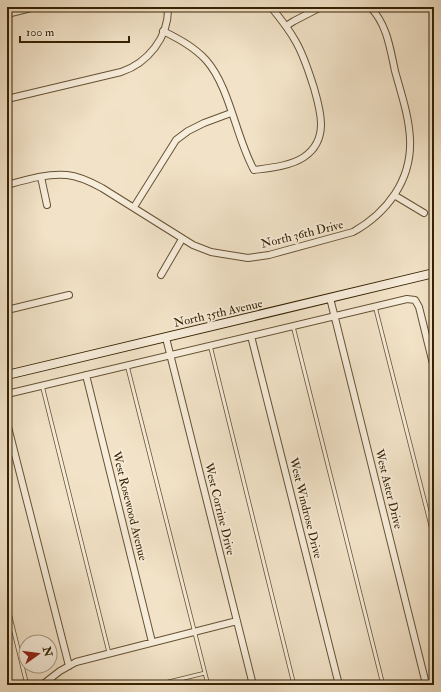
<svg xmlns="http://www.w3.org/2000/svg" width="441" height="692" font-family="'IM FELL Double Pica',serif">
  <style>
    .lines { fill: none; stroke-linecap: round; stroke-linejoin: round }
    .service-casing { stroke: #665234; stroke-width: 4.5 }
    .minor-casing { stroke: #665234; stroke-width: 8 }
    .secondary-casing { stroke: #372202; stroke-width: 10 }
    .service { stroke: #f7eddb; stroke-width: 3 }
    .minor { stroke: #f7eddb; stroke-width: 6 }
    .secondary { stroke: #f7eddb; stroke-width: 8 }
    .labels { text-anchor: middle; stroke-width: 3.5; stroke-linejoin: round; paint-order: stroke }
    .street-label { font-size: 12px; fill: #372202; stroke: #f7eddb }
  </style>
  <rect width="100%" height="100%" fill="#f2e3c8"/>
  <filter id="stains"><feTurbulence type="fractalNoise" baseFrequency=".005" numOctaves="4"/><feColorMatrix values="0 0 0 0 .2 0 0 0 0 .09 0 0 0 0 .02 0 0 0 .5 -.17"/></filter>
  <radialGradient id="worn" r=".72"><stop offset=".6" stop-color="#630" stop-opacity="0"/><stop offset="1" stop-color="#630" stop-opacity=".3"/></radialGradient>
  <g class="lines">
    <defs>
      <path id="service" d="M375,306L434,538
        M293,326L383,685
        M210,345L294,685
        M127,365L208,685
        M42,385L109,653
        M7,604L27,685
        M156,685L205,673"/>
      <path id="minor" d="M7,14L35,7
        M286,26L294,21L321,7
        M163,31C179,39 194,47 206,60C230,87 236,138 254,170C269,168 291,166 304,157C329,140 321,112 314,88C309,72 304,56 296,42C289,29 280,18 271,7
        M7,99L121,72C148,63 169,37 168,7
        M41,177L47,205
        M7,185C25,180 48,173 67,175C79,176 91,182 102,188L193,245L211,252L223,254L248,258L269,255L353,232C387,213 412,180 410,139C409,116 401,93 395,71C390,48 387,24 370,7
        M394,195L424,213
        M134,207L176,140L188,131L204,123L231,113
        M161,275L182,239
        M330,298L426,684
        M7,310L69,295
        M251,336L339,685
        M166,338L253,685
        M86,375L152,642
        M7,394L407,299L415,300L419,307L434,368
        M7,423L69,666
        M42,685L60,671L76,662L237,621
        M423,685L434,682"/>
      <path id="secondary" d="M7,375L434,273"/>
    </defs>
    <use href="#service" class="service-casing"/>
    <use href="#minor" class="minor-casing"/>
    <use href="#secondary" class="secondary-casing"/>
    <use href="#service" class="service"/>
    <use href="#minor" class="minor"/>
    <use href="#secondary" class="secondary"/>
  </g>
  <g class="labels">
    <g class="street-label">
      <text transform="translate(302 234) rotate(-14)" y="4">North 36th Drive</text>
      <text transform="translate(218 313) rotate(-13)" y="4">North 35th Avenue</text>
      <text transform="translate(389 489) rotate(76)" y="4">West Aster Drive</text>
      <text transform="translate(130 506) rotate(76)" y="4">West Rosewood Avenue</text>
      <text transform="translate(306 508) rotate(76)" y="4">West Windrose Drive</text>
      <text transform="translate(220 509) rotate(76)" y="4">West Corrine Drive</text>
    </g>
  </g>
  <rect width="441" height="692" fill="none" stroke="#f2e3c8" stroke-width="24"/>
  <rect x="8" y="8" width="425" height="676" fill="none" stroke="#372202" stroke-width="2"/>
  <rect x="12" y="12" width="417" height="668" fill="none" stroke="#372202"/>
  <g transform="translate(38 654) rotate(76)"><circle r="19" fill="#f7eddb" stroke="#aa9c84"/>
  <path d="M0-3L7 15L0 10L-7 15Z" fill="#8f2418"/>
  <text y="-6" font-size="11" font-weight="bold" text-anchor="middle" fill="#372202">N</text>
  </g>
  <path d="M20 36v6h109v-6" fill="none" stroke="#372202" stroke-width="2"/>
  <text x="26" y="36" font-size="12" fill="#372202" stroke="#f7eddb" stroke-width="3" paint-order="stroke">100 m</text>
  <rect width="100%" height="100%" filter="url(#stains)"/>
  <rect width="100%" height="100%" fill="url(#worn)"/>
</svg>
